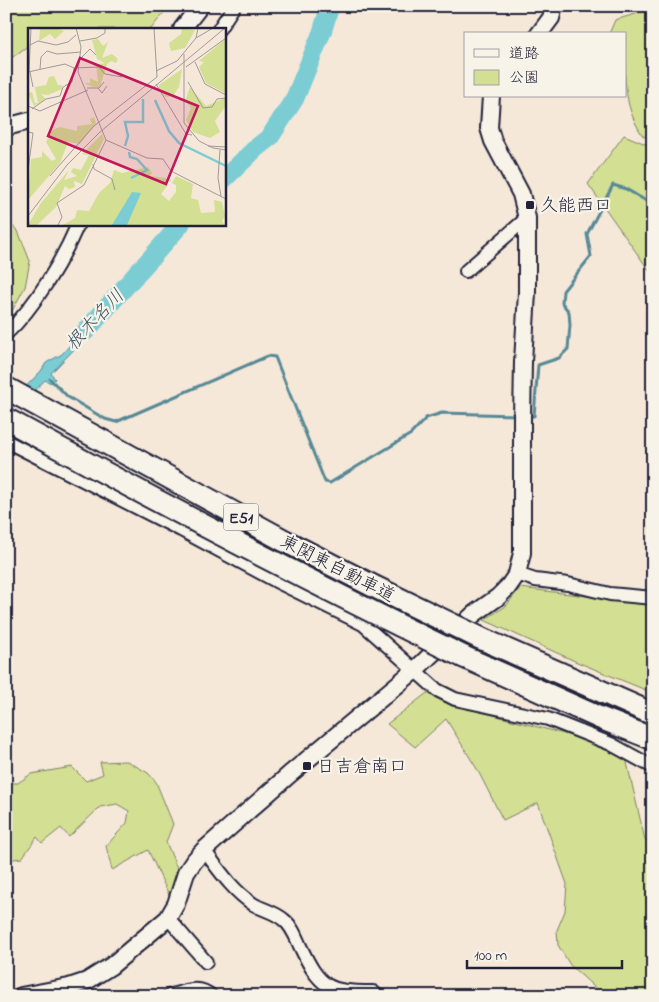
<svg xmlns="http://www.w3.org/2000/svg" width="659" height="1002" font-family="'Indie Flower','Klee One',sans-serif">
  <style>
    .green { fill: #d3df92; stroke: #7a8066 }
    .water { fill: #7bccd3; stroke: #578896 }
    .pier { fill: #f5e8d9 }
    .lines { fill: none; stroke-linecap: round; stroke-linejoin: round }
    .stream { stroke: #578896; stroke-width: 3 }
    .river { stroke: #7bccd3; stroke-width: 19 }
    .street-casing { stroke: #22223b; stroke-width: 16 }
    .secondary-casing { stroke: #22223b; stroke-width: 20 }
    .highway-casing { stroke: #22223b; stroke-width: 25 }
    .street { stroke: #f7f3e8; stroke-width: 12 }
    .secondary { stroke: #f7f3e8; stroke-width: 16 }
    .highway { stroke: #f7f3e8; stroke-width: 21 }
    .highway-bridge-casing { stroke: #22223b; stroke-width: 25; stroke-linecap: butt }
    .highway-bridge { stroke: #f7f3e8; stroke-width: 21 }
    .poi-dot { fill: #22223b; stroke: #f7f3e8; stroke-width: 2 }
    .labels { text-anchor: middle; stroke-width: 4.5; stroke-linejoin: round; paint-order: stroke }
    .shield { fill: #f7f3e8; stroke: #62616f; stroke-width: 1 }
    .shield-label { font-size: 16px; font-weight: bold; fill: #22223b }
    .poi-label { font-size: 18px; fill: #22223b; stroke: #f7f3e8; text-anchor: start }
    .street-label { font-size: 18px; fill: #22223b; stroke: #f7f3e8 }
    .water-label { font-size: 19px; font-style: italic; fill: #3d5569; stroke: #f7f3e8 }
    .inset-river { fill: none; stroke: #7bccd3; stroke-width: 2.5 }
    .inset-road { fill: none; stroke: #a1999a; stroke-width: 1 }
    .view { fill: #c2185b; fill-opacity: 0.15; stroke: #c2185b; stroke-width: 2.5 }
    .inset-edge { fill: none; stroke: #22223b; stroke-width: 2.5 }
  </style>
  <rect width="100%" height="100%" fill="#f5e8d9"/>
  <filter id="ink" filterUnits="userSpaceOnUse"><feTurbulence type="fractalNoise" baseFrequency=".02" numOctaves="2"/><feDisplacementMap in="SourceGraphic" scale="10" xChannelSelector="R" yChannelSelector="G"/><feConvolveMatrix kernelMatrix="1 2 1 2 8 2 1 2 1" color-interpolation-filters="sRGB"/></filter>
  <g filter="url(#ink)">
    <path class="green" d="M6,6H169L151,29H29V45L6,62Z
      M653,6V140L651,138L643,136C621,104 625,71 625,34H609L615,20L652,9Z
      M624,135L653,147V276L588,184Z
      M6,220L18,231L30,261L25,287L6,322Z
      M520,588L653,604V693L577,662L484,620L506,606Z
      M427,693L448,703L624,750L645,840L653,841V996H604L570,965L558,945L557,930L565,911L567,884L538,803L503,820L477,769L446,719L415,747L387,724Z
      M127,761L148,773L156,782L173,824L166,842L179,873L169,895L148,850L112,870L106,846L127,823L129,811L117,804L100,807L69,837L61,828L42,843L37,837L22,858L6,860V783H18L31,774L72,767L86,781L103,774L100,762Z"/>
    <path class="water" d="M104,307L102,321L51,373L55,379L51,383L45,380L6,421V407L41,371L46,363L62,354Z"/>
    <path class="pier" d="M24,384L37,391L6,424V403Z"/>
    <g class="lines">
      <path class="stream" d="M50,379L68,397L105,419L116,422L268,356L275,357L325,482L330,483L411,434L426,418L442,413L516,415
        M528,416H534L538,365L559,358L568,349L570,325L569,312L562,303L563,291L591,256L587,234L613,185L626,189L653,205"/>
      <path class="river" d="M224,179L256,148L270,137L295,98L322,32L330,6
        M86,331L181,224"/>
      <defs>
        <path id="street" d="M219,29L234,6
          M466,271L527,218
          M6,334C35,307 62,261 78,224
          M6,441L181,530L276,581L363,624L437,690L455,699L548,719L611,744L653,767
          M517,574L535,580L568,584L610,594L653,598
          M204,850C219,870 232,890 253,904C263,910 275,912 284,920C292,926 296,937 300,946C320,988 327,992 373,992L377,996
          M168,918L206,962
          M169,996C183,992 199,984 211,996"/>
        <path id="secondary" d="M182,29L200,6
          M539,34L551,18L554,6
          M6,127L29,121
          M21,996L69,987L87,981L111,966L168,918L176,904L186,873L194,861L204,850L290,774L415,670L474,614L498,597L508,587L517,574L522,553V419L523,362L527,292V218L521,194L493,141L489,128L491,96"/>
        <path id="highway" d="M480,638L653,714
          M464,657L600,718L653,739"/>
      </defs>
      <use href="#street" class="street-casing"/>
      <use href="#secondary" class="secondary-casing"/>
      <use href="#highway" class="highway-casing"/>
      <use href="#street" class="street"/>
      <use href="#secondary" class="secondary"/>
      <use href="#highway" class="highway"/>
      <defs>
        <path id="highway-bridge" d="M6,388L285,541L373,586L480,638
          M6,419C157,502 309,582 464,657"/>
      </defs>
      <use href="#highway-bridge" class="highway-bridge-casing"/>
      <use href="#highway-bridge" class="highway-bridge"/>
    </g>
  </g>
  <g class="poi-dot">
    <rect x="525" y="200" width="10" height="10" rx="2.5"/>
    <rect x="302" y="761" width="10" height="10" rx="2.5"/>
  </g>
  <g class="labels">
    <rect class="shield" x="223.5" y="503.5" width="35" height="27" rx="4"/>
    <g class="shield-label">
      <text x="241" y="523">E51</text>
    </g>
    <g class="poi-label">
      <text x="540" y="211">久能西口</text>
      <text x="317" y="772">日吉倉南口</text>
    </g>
    <g class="street-label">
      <text transform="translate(338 568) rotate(27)" y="6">東関東自動車道</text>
    </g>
    <g class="water-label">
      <text transform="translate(94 319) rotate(-47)" y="7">根木名川</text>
    </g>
  </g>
  <g transform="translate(28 28)">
    <rect width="198" height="198" fill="#f5e8d9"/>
    <path d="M12,0H28L36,3L27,11L22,6L11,13ZM154,0L167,2L157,20L143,23L141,15L153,6ZM70,11L75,18L80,14L74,30L84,26L90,31L88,35L83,33L79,36L72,59H65L56,55H62V50L70,54L68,37L77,35L69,31L64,12ZM197,11V65L178,55L171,39L176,34L171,33ZM154,41L151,59L145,68L138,69L131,63V57ZM26,48L30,57H34V61L20,67L13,66L18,71L6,78L0,65L4,64L7,75H10L7,59L18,57L21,49ZM162,59L178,78L197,70V79L187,93L192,104L182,110L165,104L158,92L163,80L157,73ZM66,89L68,95L52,116L40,114L32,135L0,172L3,131L14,129V123L24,133L28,131L18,114L24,102L32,99L49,103V98L64,96L62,91ZM74,106L76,111L54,156L46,153L47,159L41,161L37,158L28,179L9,197H0L13,175L41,142L36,152L49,148L43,144L45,140L53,142L61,127L54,126ZM120,139L124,145L122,148L138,150L139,158L133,166L141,173L148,164V157L144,155L148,148L165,156L163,170L170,172L173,185L187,184L186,172L194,174L197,188L194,193L197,197H35L47,190L49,182L61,183L71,165L82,155L86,142L94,145Z" fill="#d3df92"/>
    <path d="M104,164L113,165L99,197H84Z" fill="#7bccd3"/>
    <path class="inset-river" d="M127,72L141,103L151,115L198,138M97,118L100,108L97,94H115V71M101,124L102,129L109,131L119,142L103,150"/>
    <path class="inset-road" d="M48,0L53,19L50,44L78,112L119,130L135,131L143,143L198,171M168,10L185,0M52,13L69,10L77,5V0M2,17L10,13L28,17L40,14L48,7M156,26V95L171,113L185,120L198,122M52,31L62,21L68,27M167,34L177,56L198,67M158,39L198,10M12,41L13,29L19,23L29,26L53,24M128,43L149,33L168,10L170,0M0,44L37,36L46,40L71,39L77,46L94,49M1,44L3,0M2,44L5,59M160,54L175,80L184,79L189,71L198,70M128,56L158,106L164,107M59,60H71L76,54M70,60L74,65L79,58M0,78L12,83L60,62M4,81L18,71L32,68L35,59L44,54L46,40M0,104L5,105L0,142M180,118L198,119M192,122L190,150L193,168M65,136L66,141L84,151L87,162M22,148L66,98L129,49L126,0M0,188L39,137L72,104L197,0M30,197L34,189L29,175L56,157L78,112"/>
    <path class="view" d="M52,30L170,78L138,156L20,108Z"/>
    <rect width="198" height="198" class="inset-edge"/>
  </g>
  <rect width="659" height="1002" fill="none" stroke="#f7f3e8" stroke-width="25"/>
  <rect x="12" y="12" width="634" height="977" fill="none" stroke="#22223b" stroke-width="2" filter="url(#ink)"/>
  <rect x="464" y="32" width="162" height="65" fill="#f7f3e8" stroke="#a29fa3"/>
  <rect x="474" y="49" width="25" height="8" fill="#f7f3e8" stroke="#a29fa3"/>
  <text x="509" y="58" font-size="15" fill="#22223b">道路</text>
  <rect x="474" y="70" width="25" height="15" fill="#d3df92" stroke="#a29fa3"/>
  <text x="509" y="82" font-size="15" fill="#22223b">公園</text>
  <path d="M467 960v8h155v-8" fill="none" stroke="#22223b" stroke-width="2.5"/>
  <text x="474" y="960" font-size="15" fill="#22223b" stroke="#f7f3e8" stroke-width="4" paint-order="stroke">100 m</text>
</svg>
